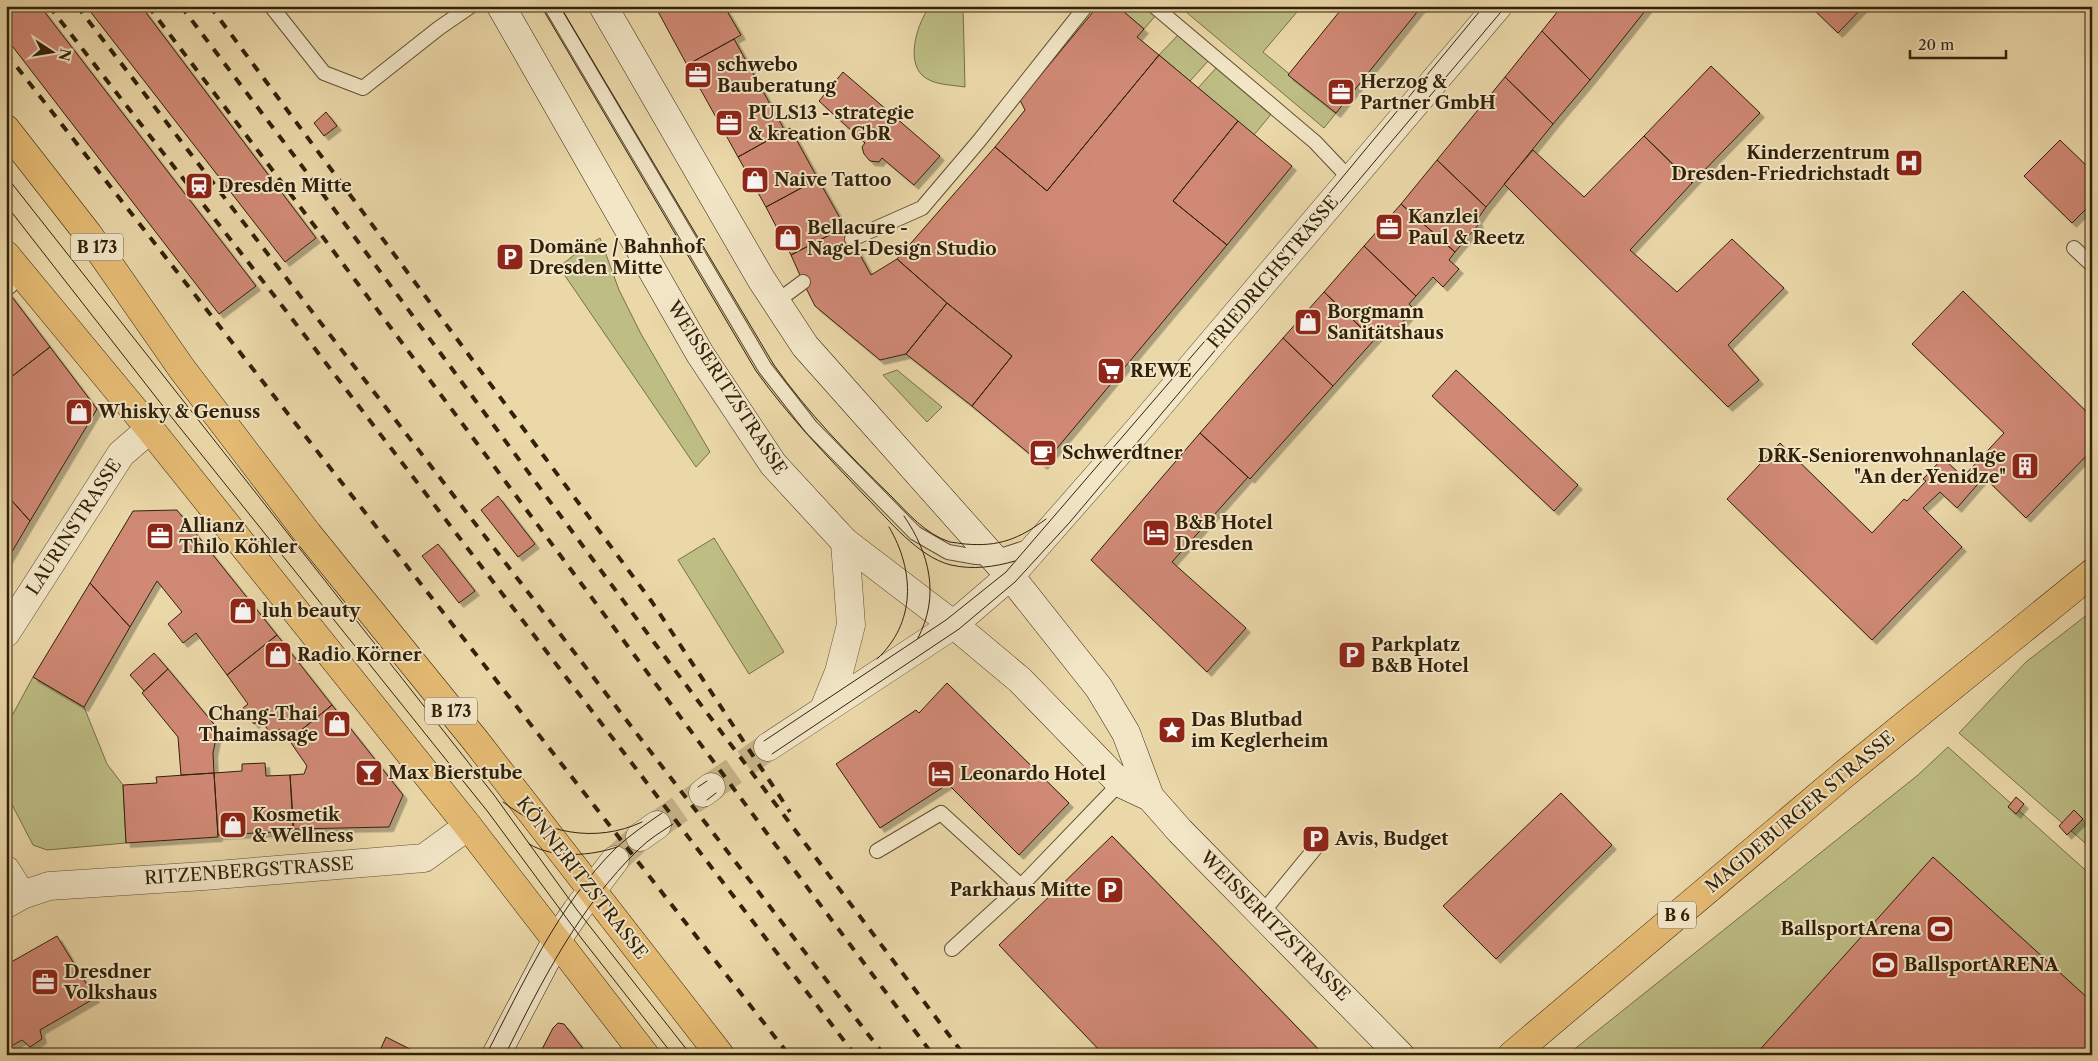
<svg xmlns="http://www.w3.org/2000/svg" width="2098" height="1061" font-family="'Libre Caslon Text',serif">
  <style>
    .green { fill: #bdbd84; stroke: #776f47 }
    .building { fill: #d08974; stroke: #31210a; filter: url(#shadow) }
    .lines { fill: none; stroke-linecap: round; stroke-linejoin: round }
    .street-tunnel { stroke: #c6b389; stroke-width: 28; stroke-dasharray: 28 14; stroke-linecap: butt }
    .lane-casing { stroke: #604f32; stroke-width: 16 }
    .street-casing { stroke: #604f32; stroke-width: 29 }
    .secondary-casing { stroke: #31210a; stroke-width: 29 }
    .primary-casing { stroke: #31210a; stroke-width: 29 }
    .lane { stroke: #f2e6c7; stroke-width: 14 }
    .street { stroke: #f2e6c7; stroke-width: 28 }
    .secondary { stroke: #f2e6c7; stroke-width: 28 }
    .primary { stroke: #e6bc74; stroke-width: 28 }
    .tram { stroke: #31210a; stroke-width: 1 }
    .rail { stroke: #31210a; stroke-width: 4; stroke-dasharray: 9 9; stroke-linecap: butt }
    .labels { text-anchor: middle; stroke-width: 4; stroke-linejoin: round; paint-order: stroke }
    .shield { fill: #f2e6c7; stroke: #6b5c43; stroke-width: 1 }
    .shield-label { font-size: 16px; font-weight: bold; fill: #31210a }
    .poi-label { font-size: 18px; font-weight: bold; fill: #31210a; stroke: #f2e6c7; text-anchor: start }
    .street-label { font-size: 18px; fill: #31210a; stroke: #f2e6c7 }
  </style>
  <defs>
    <filter id="shadow"><feDropShadow dx="4.5" dy="4.5" stdDeviation="0" flood-color="#0004"/></filter>
  </defs>
  <rect width="100%" height="100%" fill="#ebd8a9"/>
  <filter id="stains"><feTurbulence type="fractalNoise" baseFrequency=".004" numOctaves="4"/><feColorMatrix values="0 0 0 0 .2 0 0 0 0 .09 0 0 0 0 .02 0 0 0 .5 -.17"/></filter>
  <radialGradient id="worn" r=".72"><stop offset=".6" stop-color="#630" stop-opacity="0"/><stop offset="1" stop-color="#630" stop-opacity=".3"/></radialGradient>
  <path class="green" d="M930,6H963L965,87C952,85 933,85 923,76C905,60 918,22 930,6Z
    M1117,6H1145L1156,15L1144,29Z
    M1179,6H1302L1263,52L1336,113L1324,128Z
    M1179,34L1209,60L1190,81L1159,55Z
    M1217,67L1272,113L1254,135L1198,88Z
    M600,238L619,290L641,334L710,452L696,467L559,267L584,247Z
    M897,370L942,407L927,422L883,375Z
    M714,538L784,652L749,674L678,560Z
    M2092,611V849L1959,733L2026,662Z
    M33,677L84,707L107,764L123,785L126,843L47,850L33,845L6,793V727Z
    M1948,747L2092,876V1055H1567L1918,775Z"/>
  <path class="building" d="M6,6H40L256,286L219,314L6,38Z
    M86,6H141L316,238L285,262Z
    M655,6H724L741,35L687,65Z
    M1098,6H1117L1144,29L1137,37L1159,55L1047,191L995,147L1025,110L1020,100Z
    M1344,6H1422L1336,113L1288,75Z
    M1562,6H1649L1590,80L1542,31Z
    M1810,6H1864L1838,33Z
    M1542,31L1590,80L1553,124L1505,77Z
    M734,39L785,131L738,157L687,65Z
    M1159,55L1238,121L1173,201L1227,245L1043,465L972,406L1012,356L947,303L897,259L995,147L1047,191Z
    M1711,66L1760,113L1692,183L1644,136Z
    M843,72L940,156L914,185L882,158L879,162L870,161L864,154L862,147L865,143L819,101Z
    M1505,77L1553,124L1486,207L1437,160Z
    M326,112L337,126L324,136L314,123Z
    M1238,121L1292,166L1227,245L1173,201Z
    M790,128L818,179L766,207L738,157Z
    M1644,136L1692,183L1630,250L1677,292L1732,239L1784,288L1728,345L1759,380L1728,407L1504,184L1533,150L1584,197Z
    M2060,140L2092,171V203L2072,223L2024,176Z
    M1437,160L1486,207L1477,220L1479,224L1455,252L1401,204Z
    M818,179L845,227L791,255L766,207Z
    M1401,204L1455,252L1449,260L1459,269L1443,287L1433,277L1416,296L1364,246Z
    M845,227L871,275L897,259L947,303L906,354L880,360L815,306L803,282L791,255Z
    M1364,246L1416,296L1409,304L1414,309L1395,331L1389,325L1374,340L1324,292Z
    M6,289L50,347L6,381Z
    M1963,291L2092,417V450L2026,518L1984,477L1957,508L1940,492L1923,508L1962,547L1872,640L1727,499L1780,443L1872,533L1904,499L1907,501L1926,481L1923,479L1943,458L1963,477L2004,433L1912,344Z
    M1324,292L1374,340L1333,386L1283,338Z
    M947,303L1012,356L972,406L906,354Z
    M1283,338L1333,386L1250,479L1200,433Z
    M50,347L97,409L30,521L6,494V415L9,411L6,408V381Z
    M1456,370L1578,485L1554,511L1432,396Z
    M1200,433L1248,477L1172,562L1246,628L1207,672L1091,560Z
    M6,494L30,521L6,562Z
    M498,496L535,544L518,557L481,510Z
    M177,510L277,635L227,675L196,633L183,643L168,624L182,612L157,581L130,627L90,583L133,511Z
    M438,544L475,591L459,603L422,556Z
    M90,583L130,627L84,707L33,677Z
    M277,635L332,705L289,740L280,729L271,735L261,719L254,724L243,708L248,704L227,675Z
    M154,653L168,669L144,691L130,675Z
    M168,669L218,729L213,753L214,773L181,775L178,737L142,693Z
    M947,683L1069,803L1019,855L948,784L880,828L836,764L916,710L919,713Z
    M332,705L403,795L389,827L293,829L290,775L304,774L307,766L289,740Z
    M265,763L266,776L290,775L294,831L218,835L214,773L242,771V764Z
    M214,773L218,837L126,843L123,785L157,783L156,777Z
    M1561,793L1612,845L1496,959L1443,906Z
    M2016,797L2024,804L2016,814L2008,807Z
    M2074,810L2083,819L2067,835L2059,826Z
    M1112,836L1324,1055H1104L999,945Z
    M1933,857L2092,1002V1055H1755Z
    M57,936L95,998L40,1030L42,1039L30,1047L22,1040L6,1049V965Z
    M558,1023L564,1024L588,1055H539L553,1028Z
    M386,1037L422,1055H378Z"/>
  <g class="lines">
    <path class="street-tunnel" d="M711,787L768,747
      M657,825L703,793
      M615,860L640,837"/>
    <defs>
      <path id="lane" d="M271,6L324,73L363,88L439,28L471,6
        M551,6L765,368L811,427L915,533L948,552L976,557L994,558L1028,547
        M1154,6L1315,142L1351,180
        M852,239L922,208L979,141L1086,6
        M2074,248L2092,265
        M6,290L22,275
        M776,302L803,282
        M877,851L941,813L1021,886
        M1262,913L1322,840
        M952,949L1021,886L1120,783"/>
      <path id="street" d="M6,633L121,454L150,429
        M824,709L839,672L851,625L845,542
        M768,747L953,625L1010,576L1139,429L1498,6
        M703,793L711,787
        M640,837L657,825
        M6,870L22,895
        M6,904L22,895L49,886L204,876L424,858L468,826
        M556,941L577,910L615,860"/>
      <path id="secondary" d="M501,6L700,354L773,464L845,542L959,629L1020,680L1120,783L1150,797
        M603,6L761,279L805,346L1015,582L1099,688L1126,733L1150,797L1180,831L1400,1055
        M496,1055L556,941"/>
      <path id="primary" d="M6,129L88,234L182,369L308,534L475,740L720,1055
        M6,255L150,429L468,826L645,1055
        M1512,1055L1842,776L2092,573"/>
    </defs>
    <use href="#lane" class="lane-casing"/>
    <use href="#street" class="street-casing"/>
    <use href="#secondary" class="secondary-casing"/>
    <use href="#primary" class="primary-casing"/>
    <use href="#lane" class="lane"/>
    <use href="#street" class="street"/>
    <use href="#secondary" class="secondary"/>
    <use href="#primary" class="primary"/>
    <path class="tram" d="M541,6L756,371C789,417 827,456 866,497C889,520 918,557 951,565C973,570 994,567 1015,561
      M560,6L774,365C808,413 848,454 890,495C908,513 925,534 950,542C955,543 960,543 965,544C999,547 1019,539 1046,519
      M6,176L494,795L577,910L691,1055
      M6,205L173,419L488,812L582,939L673,1055
      M904,516C930,554 940,596 918,638
      M877,659C916,623 915,571 889,527
      M764,741L946,620L1006,572L1260,277L1484,6
      M772,754L959,629L1015,582L1070,522L1506,6
      M698,787L707,781
      M707,800L716,793
      M503,802C543,833 595,844 642,822
      M529,844C554,859 591,856 617,847
      M486,1055C523,984 558,905 616,848C630,835 646,824 662,813
      M505,1055C542,981 579,907 639,849C649,839 661,832 673,824"/>
    <path class="rail" d="M49,6L283,307L855,1055
      M77,6L884,1055
      M148,6C413,353 670,706 933,1055
      M181,6L311,178L656,645L964,1055
      M210,6L652,602L790,812
      M6,53L789,1055"/>
  </g>
  <defs>
    <symbol id="office-square" viewBox="-11 -11 22 22"><rect x="-9" y="-9" width="18" height="18" rx="4" fill="#8f2418" stroke="#f2e6c7"/><path d="M-6-3h4V-5.5h4V-3h4V5H-6ZM-1-4.5V-3h2v-1.5ZM-6 0V1H6V0Z" fill="#fff"/></symbol>
    <symbol id="hospital-square" viewBox="-11 -11 22 22"><rect x="-9" y="-9" width="18" height="18" rx="4" fill="#8f2418" stroke="#f2e6c7"/><path d="M-5-5h3v3.5h4V-5h3V5h-3V1.5h-4V5h-3Z" fill="#fff"/></symbol>
    <symbol id="shop-square" viewBox="-11 -11 22 22"><rect x="-9" y="-9" width="18" height="18" rx="4" fill="#8f2418" stroke="#f2e6c7"/><path d="M-5-2.5h2.3a2.7 3.5 0 0 1 5.4 0H5L5.5 6h-11ZM-1.5-2.5h3a1.5 2.3 0 0 0-3 0Z" fill="#fff"/></symbol>
    <symbol id="station-square" viewBox="-11 -11 22 22"><rect x="-9" y="-9" width="18" height="18" rx="4" fill="#8f2418" stroke="#f2e6c7"/><path d="M-3-6H3Q5-6 5-4V2Q5 4 3 4L4.5 6H3L1.5 4h-3L-3 6H-4.5L-3 4Q-5 4-5 2V-4Q-5-6-3-6ZM-3.5-4v3h7v-3ZM-3.5 1v1.5H-2V1ZM2 1v1.5H3.5V1Z" fill="#fff"/></symbol>
    <symbol id="parking-square" viewBox="-11 -11 22 22"><rect x="-9" y="-9" width="18" height="18" rx="4" fill="#8f2418" stroke="#f2e6c7"/><path d="M-3.5-5.5H1a3.5 3.5 0 0 1 0 7H-1V5.5H-3.5ZM-1-3.4V-.6H.8a1.4 1.4 0 0 0 0-2.8Z" fill="#fff"/></symbol>
    <symbol id="supermarket-square" viewBox="-11 -11 22 22"><rect x="-9" y="-9" width="18" height="18" rx="4" fill="#8f2418" stroke="#f2e6c7"/><path d="M-6-5.5h2.5l.6 2H6L4.5 2H-2.5L-4.4-4H-6ZM-1.5 3.2a1.3 1.3 0 1 0 .1 0ZM3 3.2a1.3 1.3 0 1 0 .1 0Z" fill="#fff"/></symbol>
    <symbol id="cafe-square" viewBox="-11 -11 22 22"><rect x="-9" y="-9" width="18" height="18" rx="4" fill="#8f2418" stroke="#f2e6c7"/><path d="M-5.5-4.5H6V0H3Q3 3.5 0 3.5H-2.5Q-5.5 3.5-5.5 0ZM3-3.2v2h1.7v-2ZM-6 4.5H4V6H-6Z" fill="#fff"/></symbol>
    <symbol id="building-square" viewBox="-11 -11 22 22"><rect x="-9" y="-9" width="18" height="18" rx="4" fill="#8f2418" stroke="#f2e6c7"/><path d="M-4-6H4V6H1V3H-1V6H-4ZM-2.5-4.3h1.7v1.8h-1.7ZM.8-4.3h1.7v1.8H.8ZM-2.5-1h1.7V.8h-1.7ZM.8-1h1.7V.8H.8Z" fill="#fff"/></symbol>
    <symbol id="hotel-square" viewBox="-11 -11 22 22"><rect x="-9" y="-9" width="18" height="18" rx="4" fill="#8f2418" stroke="#f2e6c7"/><path d="M-6-4.5h1.5V1H6V5H4.5V3h-9V5H-6ZM-4 0a1.8 1.8 0 1 1 3.6 0ZM.5 0V-2.5h3Q6-2.5 6 0Z" fill="#fff"/></symbol>
    <symbol id="sight-square" viewBox="-11 -11 22 22"><rect x="-9" y="-9" width="18" height="18" rx="4" fill="#8f2418" stroke="#f2e6c7"/><path d="M0-6L1.8-2.2L6-1.7L2.9 1.2L3.7 5.4L0 3.3L-3.7 5.4L-2.9 1.2L-6-1.7L-1.8-2.2Z" fill="#fff"/></symbol>
    <symbol id="bar-square" viewBox="-11 -11 22 22"><rect x="-9" y="-9" width="18" height="18" rx="4" fill="#8f2418" stroke="#f2e6c7"/><path d="M-6-5H6L.8 .8V4.5H3.5V6h-7V4.5H-.8V.8Z" fill="#fff"/></symbol>
    <symbol id="stadium-square" viewBox="-11 -11 22 22"><rect x="-9" y="-9" width="18" height="18" rx="4" fill="#8f2418" stroke="#f2e6c7"/><path d="M0-5a6.5 5 0 1 0 0 10a6.5 5 0 1 0 0-10ZM-3.5-1.8h7v3.6h-7Z" fill="#fff"/></symbol>
  </defs>
  <g fill-rule="evenodd">
    <use href="#office-square" x="682" y="59" width="32" height="32"/>
    <use href="#office-square" x="1325" y="76" width="32" height="32"/>
    <use href="#office-square" x="713" y="107" width="32" height="32"/>
    <use href="#hospital-square" x="1893" y="147" width="32" height="32"/>
    <use href="#shop-square" x="739" y="164" width="32" height="32"/>
    <use href="#station-square" x="183" y="170" width="32" height="32"/>
    <use href="#office-square" x="1373" y="211" width="32" height="32"/>
    <use href="#shop-square" x="772" y="222" width="32" height="32"/>
    <use href="#parking-square" x="494" y="241" width="32" height="32"/>
    <use href="#shop-square" x="1292" y="306" width="32" height="32"/>
    <use href="#supermarket-square" x="1095" y="355" width="32" height="32"/>
    <use href="#shop-square" x="63" y="396" width="32" height="32"/>
    <use href="#cafe-square" x="1027" y="437" width="32" height="32"/>
    <use href="#building-square" x="2009" y="450" width="32" height="32"/>
    <use href="#hotel-square" x="1140" y="517" width="32" height="32"/>
    <use href="#office-square" x="144" y="520" width="32" height="32"/>
    <use href="#shop-square" x="227" y="595" width="32" height="32"/>
    <use href="#shop-square" x="262" y="639" width="32" height="32"/>
    <use href="#parking-square" x="1336" y="639" width="32" height="32"/>
    <use href="#shop-square" x="321" y="708" width="32" height="32"/>
    <use href="#sight-square" x="1156" y="714" width="32" height="32"/>
    <use href="#bar-square" x="353" y="757" width="32" height="32"/>
    <use href="#hotel-square" x="925" y="758" width="32" height="32"/>
    <use href="#shop-square" x="217" y="809" width="32" height="32"/>
    <use href="#parking-square" x="1300" y="823" width="32" height="32"/>
    <use href="#parking-square" x="1094" y="874" width="32" height="32"/>
    <use href="#stadium-square" x="1924" y="913" width="32" height="32"/>
    <use href="#stadium-square" x="1869" y="949" width="32" height="32"/>
    <use href="#office-square" x="29" y="966" width="32" height="32"/>
  </g>
  <g class="labels">
    <g class="shield">
      <rect x="71" y="233.5" width="52" height="27" rx="4"/>
      <rect x="425" y="697.5" width="52" height="27" rx="4"/>
      <rect x="1658" y="901.5" width="38" height="27" rx="4"/>
    </g>
    <g class="shield-label">
      <text x="97" y="253">B 173</text>
      <text x="451" y="717">B 173</text>
      <text x="1677" y="921">B 6</text>
    </g>
    <g class="poi-label">
      <text x="717" y="71">schwebo<tspan x="717" dy="21">Bauberatung</tspan></text>
      <text x="1360" y="88">Herzog &amp;<tspan x="1360" dy="21">Partner GmbH</tspan></text>
      <text x="748" y="119">PULS13 - strategie<tspan x="748" dy="21">&amp; kreation GbR</tspan></text>
      <text x="1890" y="159" text-anchor="end">Kinderzentrum<tspan x="1890" dy="21">Dresden-Friedrichstadt</tspan></text>
      <text x="774" y="186">Naive Tattoo</text>
      <text x="218" y="192">Dresden Mitte</text>
      <text x="1408" y="223">Kanzlei<tspan x="1408" dy="21">Paul &amp; Reetz</tspan></text>
      <text x="807" y="234">Bellacure -<tspan x="807" dy="21">Nagel-Design Studio</tspan></text>
      <text x="529" y="253">Domäne / Bahnhof<tspan x="529" dy="21">Dresden Mitte</tspan></text>
      <text x="1327" y="318">Borgmann<tspan x="1327" dy="21">Sanitätshaus</tspan></text>
      <text x="1130" y="377">REWE</text>
      <text x="98" y="418">Whisky &amp; Genuss</text>
      <text x="1062" y="459">Schwerdtner</text>
      <text x="2006" y="462" text-anchor="end">DRK-Seniorenwohnanlage<tspan x="2006" dy="21">"An der Yenidze"</tspan></text>
      <text x="1175" y="529">B&amp;B Hotel<tspan x="1175" dy="21">Dresden</tspan></text>
      <text x="179" y="532">Allianz<tspan x="179" dy="21">Thilo Köhler</tspan></text>
      <text x="262" y="617">luh beauty</text>
      <text x="1371" y="651">Parkplatz<tspan x="1371" dy="21">B&amp;B Hotel</tspan></text>
      <text x="297" y="661">Radio Körner</text>
      <text x="318" y="720" text-anchor="end">Chang-Thai<tspan x="318" dy="21">Thaimassage</tspan></text>
      <text x="1191" y="726">Das Blutbad<tspan x="1191" dy="21">im Keglerheim</tspan></text>
      <text x="388" y="779">Max Bierstube</text>
      <text x="960" y="780">Leonardo Hotel</text>
      <text x="252" y="821">Kosmetik<tspan x="252" dy="21">&amp; Wellness</tspan></text>
      <text x="1335" y="845">Avis, Budget</text>
      <text x="1091" y="896" text-anchor="end">Parkhaus Mitte</text>
      <text x="1921" y="935" text-anchor="end">BallsportArena</text>
      <text x="1904" y="971">BallsportARENA</text>
      <text x="64" y="978">Dresdner<tspan x="64" dy="21">Volkshaus</tspan></text>
    </g>
    <g class="street-label">
      <text transform="translate(1273 272) rotate(-50)" y="6">FRIEDRICHSTRASSE</text>
      <text transform="translate(727 388) rotate(57)" y="6">WEISSERITZSTRASSE</text>
      <text transform="translate(74 527) rotate(-57)" y="6">LAURINSTRASSE</text>
      <text transform="translate(1800 812) rotate(-40)" y="6">MAGDEBURGER STRASSE</text>
      <text transform="translate(249 871) rotate(-4)" y="6">RITZENBERGSTRASSE</text>
      <text transform="translate(582 878) rotate(52)" y="6">KÖNNERITZSTRASSE</text>
      <text transform="translate(1275 926) rotate(45)" y="6">WEISSERITZSTRASSE</text>
    </g>
  </g>
  <rect width="2098" height="1061" fill="none" stroke="#ebd8a9" stroke-width="25"/>
  <rect x="8" y="8" width="2083" height="1046" fill="none" stroke="#31210a" stroke-width="2.5"/>
  <rect x="12" y="12" width="2073" height="1036" fill="none" stroke="#31210a"/>
  <g transform="translate(52 52) rotate(102)" stroke="#f2e6c7" stroke-width="4" paint-order="stroke">
  <path d="M0-4L9 19L0 12L-9 19Z" fill="#31210a"/>
  <text y="-8" font-size="14" font-weight="bold" text-anchor="middle" fill="#31210a">N</text>
  </g>
  <path d="M1910 50v8h96v-8" fill="none" stroke="#31210a" stroke-width="2.5"/>
  <text x="1918" y="50" font-size="15" fill="#31210a" stroke="#f2e6c7" stroke-width="4" paint-order="stroke">20 m</text>
  <rect width="100%" height="100%" filter="url(#stains)"/>
  <rect width="100%" height="100%" fill="url(#worn)"/>
</svg>
